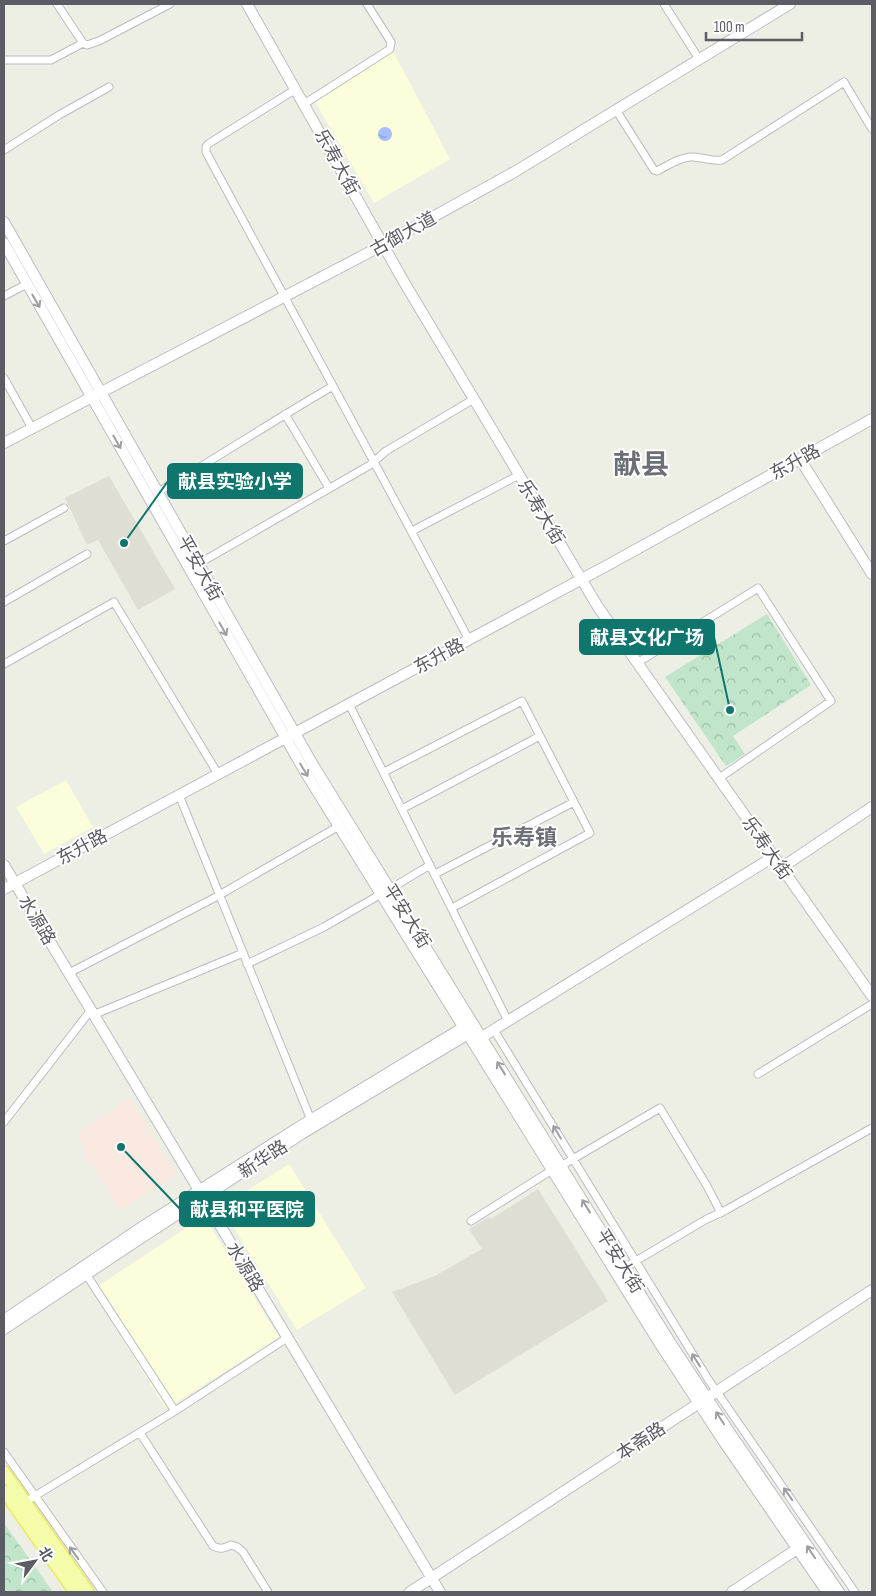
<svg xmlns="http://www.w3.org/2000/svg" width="876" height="1596" font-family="'Sofia Sans Condensed','Noto Sans SC',sans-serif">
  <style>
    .commercial { fill: #fcfdda }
    .education { fill: #deded2 }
    .medical { fill: #fae9e0 }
    .forest { fill: url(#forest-crowns) }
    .water { fill: url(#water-ripples) }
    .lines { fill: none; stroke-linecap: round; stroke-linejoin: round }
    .street-casing { stroke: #bbbcc2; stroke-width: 9 }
    .secondary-casing { stroke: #bcbdc4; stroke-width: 12 }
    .primary-casing { stroke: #ecea5e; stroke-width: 14 }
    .street { stroke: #fff; stroke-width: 7 }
    .secondary { stroke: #fff; stroke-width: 10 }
    .primary { stroke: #f4fcaa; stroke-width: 11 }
    .oneway { stroke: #9d9ea2 }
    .labels { text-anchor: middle; stroke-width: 4; stroke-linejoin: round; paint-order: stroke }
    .street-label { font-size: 18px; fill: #5c5d64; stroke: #fff }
    .district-label { font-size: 22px; font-weight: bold; fill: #6d6f76; stroke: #fff }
    .town-label { font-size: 28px; font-weight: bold; fill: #6d6f76; stroke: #fff }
    .leader { fill: none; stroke: #0f766e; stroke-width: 2 }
    .callout-dot { fill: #0f766e; stroke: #fff; stroke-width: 2 }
    .callout { fill: #0f766e; stroke: #0f766e; stroke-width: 2 }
    .callout-label { font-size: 19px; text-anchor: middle; font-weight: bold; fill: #fff }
  </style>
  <defs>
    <pattern id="forest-crowns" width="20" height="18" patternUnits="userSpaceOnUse" patternTransform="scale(1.25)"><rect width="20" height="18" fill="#c1e5ca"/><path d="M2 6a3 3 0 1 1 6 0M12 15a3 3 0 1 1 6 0" fill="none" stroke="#a0bda8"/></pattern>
    <pattern id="water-ripples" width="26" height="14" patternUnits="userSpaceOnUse" patternTransform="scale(1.25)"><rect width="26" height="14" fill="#a6c0fc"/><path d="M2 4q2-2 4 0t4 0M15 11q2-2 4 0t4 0" fill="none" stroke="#8a9fd0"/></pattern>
  </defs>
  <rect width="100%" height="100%" fill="#edeee4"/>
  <path class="commercial" d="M393,51L450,159L374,203L314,100Z
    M66,780L93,827L44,854L16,807Z
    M289,1164L366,1288L297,1330L221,1207Z
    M204,1216L279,1337L166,1409L92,1290Z"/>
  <path class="education" d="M109,476L175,589L138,610L98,540L87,545L65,498Z
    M538,1189L608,1301L455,1395L392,1292L435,1276L482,1249L469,1229L489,1217L491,1219Z"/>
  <path class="medical" d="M130,1099L177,1175L118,1211L93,1163L89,1165L78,1131Z"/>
  <path class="forest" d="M767,614L811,685L733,736L745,754L726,766L665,677Z
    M4,1523L53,1592H4Z"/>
  <path class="water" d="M378 134a7 7 0 1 1 14 0a7 7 0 1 1-14 0Z"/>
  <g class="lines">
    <defs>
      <path id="street" d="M57,4L83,43
        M664,4L699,59
        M4,60H51L83,43L87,45L99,41L170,4
        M296,89L208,144L206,147V152C294,315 383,476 469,640
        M304,104L390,49L391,42L367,4
        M616,110L654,170L657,171C667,166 678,158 690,157C701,156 711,162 722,160L844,82L872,129
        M4,150L59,115L109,87
        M4,296L27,284
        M4,378L32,428
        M285,414L329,488
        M158,492C217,458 274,420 333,386
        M412,531L519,475
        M4,541L64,508
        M198,564L370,465L386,451L474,399
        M4,602L87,554
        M637,663L758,588L831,701L718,779
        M4,664L114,602L218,774
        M349,704L508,1021
        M384,772L522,701L590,833L452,908
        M179,795L311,1120
        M402,809L540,736
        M435,874L574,802
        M390,889L430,865
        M247,964L324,927L381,894
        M69,973L216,897L339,826
        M93,1015L243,953
        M494,1030L708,1379L855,1592
        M758,1074L872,1004
        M4,1122L91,1010
        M561,1166L660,1108L707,1186L721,1213
        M471,1221L552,1170
        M624,1268L705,1220L726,1210L872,1128
        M86,1274L175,1411
        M140,1433L213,1546C221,1550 224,1548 231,1545L237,1547L243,1552L268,1592
        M4,1452L103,1592
        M25,1502L175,1411L287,1338"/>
      <path id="secondary" d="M247,4L404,282L598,607L872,996
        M4,222L313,765L668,1339L730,1433L839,1592
        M4,243L304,770L660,1344L722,1439L827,1592
        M4,443L364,255L516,171L790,4
        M800,459L872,574
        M4,865L440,1592
        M781,868L872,807
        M4,889L608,565L872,419
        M482,1037L773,857
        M4,1320L145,1225L299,1127L469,1024
        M4,1329L150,1232L303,1133L473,1031
        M410,1592L872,1290
        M732,1592L797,1549"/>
      <path id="primary" d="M4,1472L88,1592
        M4,1491L75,1592"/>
    </defs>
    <use href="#street" class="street-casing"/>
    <use href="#secondary" class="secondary-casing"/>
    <use href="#primary" class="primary-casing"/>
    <use href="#street" class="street"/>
    <use href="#secondary" class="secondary"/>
    <use href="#primary" class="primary"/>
  </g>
  <defs><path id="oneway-shaft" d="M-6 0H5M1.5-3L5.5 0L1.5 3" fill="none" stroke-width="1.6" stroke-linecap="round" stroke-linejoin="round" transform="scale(1.25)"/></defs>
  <g class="oneway">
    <use href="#oneway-shaft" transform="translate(36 301) rotate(60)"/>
    <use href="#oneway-shaft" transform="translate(117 442) rotate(60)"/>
    <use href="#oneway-shaft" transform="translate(223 629) rotate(61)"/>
    <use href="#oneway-shaft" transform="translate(304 770) rotate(59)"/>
    <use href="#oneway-shaft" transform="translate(501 1068) rotate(-122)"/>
    <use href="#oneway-shaft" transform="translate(557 1132) rotate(-121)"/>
    <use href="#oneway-shaft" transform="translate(586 1206) rotate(-122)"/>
    <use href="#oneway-shaft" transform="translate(696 1360) rotate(-122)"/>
    <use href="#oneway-shaft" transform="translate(720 1418) rotate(-123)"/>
    <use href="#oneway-shaft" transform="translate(788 1494) rotate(-125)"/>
    <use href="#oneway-shaft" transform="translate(811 1552) rotate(-124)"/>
    <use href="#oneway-shaft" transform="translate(74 1553) rotate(-126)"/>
  </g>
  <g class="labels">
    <g class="street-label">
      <text transform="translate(337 162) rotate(61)" y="6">乐寿大街</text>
      <text transform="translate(403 234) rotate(-29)" y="6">古御大道</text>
      <text transform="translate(795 462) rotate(-29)" y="6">东升路</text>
      <text transform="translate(541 512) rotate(59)" y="6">乐寿大街</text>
      <text transform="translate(200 568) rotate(61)" y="6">平安大街</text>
      <text transform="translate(439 656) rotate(-28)" y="6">东升路</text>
      <text transform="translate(82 847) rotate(-28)" y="6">东升路</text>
      <text transform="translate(767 848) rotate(55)" y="6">乐寿大街</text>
      <text transform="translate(407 916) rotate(58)" y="6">平安大街</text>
      <text transform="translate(37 920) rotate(59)" y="6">水源路</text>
      <text transform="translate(263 1159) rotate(-33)" y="6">新华路</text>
      <text transform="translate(620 1261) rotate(58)" y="6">平安大街</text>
      <text transform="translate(245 1267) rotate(59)" y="6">水源路</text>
      <text transform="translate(641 1441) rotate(-33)" y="6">本斋路</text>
    </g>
    <g class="district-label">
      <text x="524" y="845">乐寿镇</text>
    </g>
    <g class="town-label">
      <text x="641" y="474">献县</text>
    </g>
  </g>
  <path class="leader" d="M124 543L168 481M730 710L714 637M121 1147L180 1209"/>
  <g class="callout-dot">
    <circle cx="124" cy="543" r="5"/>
    <circle cx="730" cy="710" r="5"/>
    <circle cx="121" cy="1147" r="5"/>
  </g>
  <g class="callout">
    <rect x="168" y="464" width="134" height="34" rx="5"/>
    <rect x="580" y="620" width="134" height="34" rx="5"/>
    <rect x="180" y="1192" width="134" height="34" rx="5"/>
  </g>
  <g class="callout-label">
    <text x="235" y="488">献县实验小学</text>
    <text x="647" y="644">献县文化广场</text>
    <text x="247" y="1216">献县和平医院</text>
  </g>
  <rect width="876" height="1596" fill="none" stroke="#5c5d64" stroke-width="10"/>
  <g transform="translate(35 1561) rotate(58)" stroke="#ffffff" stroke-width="4" paint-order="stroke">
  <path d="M0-4L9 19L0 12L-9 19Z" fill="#5c5d64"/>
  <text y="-8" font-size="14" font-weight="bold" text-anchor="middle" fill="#5c5d64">北</text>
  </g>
  <path d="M706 32v8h96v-8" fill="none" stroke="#5c5d64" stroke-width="2.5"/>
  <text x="714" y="32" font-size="15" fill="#5c5d64" stroke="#ffffff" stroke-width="4" paint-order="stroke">100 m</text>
</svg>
